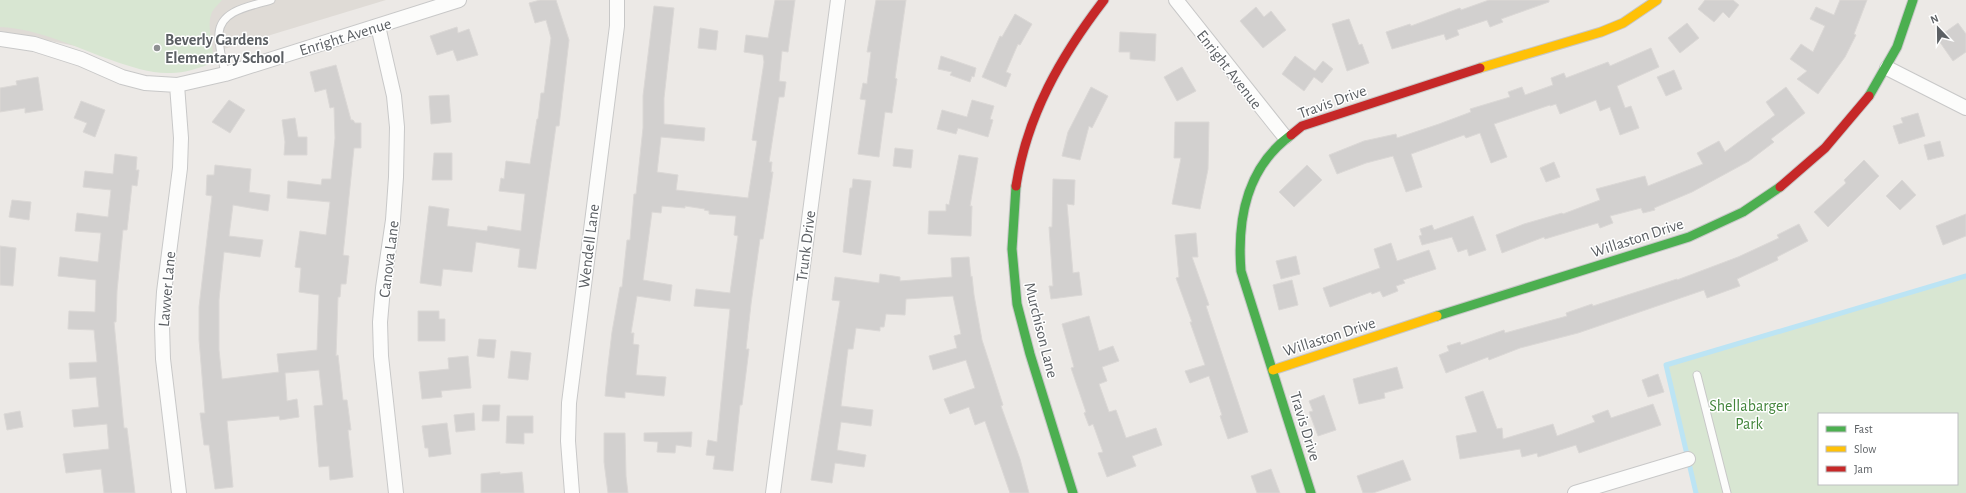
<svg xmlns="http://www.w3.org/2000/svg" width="1966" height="493" font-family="'Alegreya Sans',sans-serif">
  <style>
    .education { fill: #dfdbd6 }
    .green { fill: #d8e6d2; fill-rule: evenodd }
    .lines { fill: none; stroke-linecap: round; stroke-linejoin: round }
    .stream { stroke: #bce4f4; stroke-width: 5 }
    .building { fill: #d2d0cf; stroke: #dbd8d6 }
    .lane-casing { stroke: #c8c8c8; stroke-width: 9 }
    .street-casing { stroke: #c8c8c8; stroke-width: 16 }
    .fast-casing { stroke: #c7c7c7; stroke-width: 11 }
    .slow-casing { stroke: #c7c7c7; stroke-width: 11 }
    .jam-casing { stroke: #c7c7c7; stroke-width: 11 }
    .lane { stroke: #fcfcfb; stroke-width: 7 }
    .street { stroke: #fcfcfb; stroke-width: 14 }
    .fast { stroke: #4caf50; stroke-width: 9 }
    .slow { stroke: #ffc107; stroke-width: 9 }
    .jam { stroke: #c62828; stroke-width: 9 }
    .poi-dot { fill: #8e9092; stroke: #fff; stroke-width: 1.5 }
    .labels { text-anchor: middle; stroke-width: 3; stroke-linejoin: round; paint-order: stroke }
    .street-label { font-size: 16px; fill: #5c6064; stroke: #fff }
    .poi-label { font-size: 16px; font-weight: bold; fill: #5c6064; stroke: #fff; text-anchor: start }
    .park-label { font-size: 16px; fill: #42843a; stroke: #fff }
  </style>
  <rect width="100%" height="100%" fill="#ece9e6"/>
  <path class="education" d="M0,0H386L171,65L0,31Z"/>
  <path class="green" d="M0,0H222C219,4 214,8 212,12C205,28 216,47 212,63C200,68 184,73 171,73C152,74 132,67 114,61C77,48 40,29 0,27Z
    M1966,278V493H1696L1666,365ZM1819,414H1957V484H1819Z"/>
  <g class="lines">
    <path class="stream" d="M1696,493L1666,365L1966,276"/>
  </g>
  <path class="building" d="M540,0H556L569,40L559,126H556L536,269L518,267L520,249L476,242L472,272L443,269L441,286L420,283L429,206L449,209L447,226L487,231L488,226L521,231L525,194L499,191L501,178L504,179L506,161L530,164L537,119H538L541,93H544L551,38L546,20L535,23L529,3Z
    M775,0H795L788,52L782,51L779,81L786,82L784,97H779L769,162H772L771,172H773L763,239H760L751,304L746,349H749L742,405H740L733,471L713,469L715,456L706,455L708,440L717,442L730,309L694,306L696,289L730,293L738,236L734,235L736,216L709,214V211L704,210L705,209L685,206V208L662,206L661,213L652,212L643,280L672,285L670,301L637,296L631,333H634L633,344L639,345L636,375L666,377L664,396L625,392V398L605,396L607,374L612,332L620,287H622L627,240H630L634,194H636L643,128V96L654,6L674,8L664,98V124L705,128L704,141L661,137L657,172L678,175L676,190L748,198L757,141L752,140L764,62L763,55L744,52L746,35L768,38Z
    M876,0H906L895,78L897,79L892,113L885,112L879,157L858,154L866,100L860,99L863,83L867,84L871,52H867Z
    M1489,0H1549V2L1501,19L1503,22L1490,27L1487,20L1457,30L1459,35L1446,40L1444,34L1392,49L1386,32L1410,24L1411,26L1460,8L1461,10Z
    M1705,0H1733L1739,5L1729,18L1723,12L1714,22L1698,9Z
    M1840,0H1867L1854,34L1856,35L1845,57L1818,94L1797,79L1807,71L1790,59L1801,44L1813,52L1825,26L1810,19L1816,7L1834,15Z
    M1256,7L1264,17L1271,11L1286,30L1263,48L1240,21Z
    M1015,14L1032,24L1020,45L1018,44L1006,72L1011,74L1006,87L982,77L1000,36L1002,37Z
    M1349,19L1359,45L1362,44L1369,63L1347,71L1332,24Z
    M1687,23L1699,38L1680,53L1668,38Z
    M1958,23L1966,34V52L1953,61L1937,38Z
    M457,27L458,33L469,29L478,55L457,61L453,50L437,55L430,36Z
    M700,28L718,31L716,50L698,48Z
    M1120,32L1156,34L1155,61L1130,59V52H1119Z
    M1651,48L1659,67L1617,86L1625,108L1631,106L1639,128L1620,135L1610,107L1600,111L1596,100L1560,114L1556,104L1550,106V105L1494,124L1507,157L1491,163L1480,133L1466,138L1464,135L1411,154L1422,187L1406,192L1393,156L1366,163L1337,174L1329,155L1364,141L1396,134L1397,138L1439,124L1471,112L1470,109L1510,97L1508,92L1522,87L1525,95L1553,85L1551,78L1564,73L1566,78L1608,62L1610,66Z
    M941,56L976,68L974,77L972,76L970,82L950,75L952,72L938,69Z
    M1295,56L1315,71L1323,61L1333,69L1322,83L1314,77L1304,91L1282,74Z
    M336,65L351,120H353L355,123H361V148H354L343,255L349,256L346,284H341L340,297H338L336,356L338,355L343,400H347L351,430H348L353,477L330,480L329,466L319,467L314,406L323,405L319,370L285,373L287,401L297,399L299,417L280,420L279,416L227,421L233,487L215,489L209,445H204L200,413H205L199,339V307L212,196L206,195L207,175H214L215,165L251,169L249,192L270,195L268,211L233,205L229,236L263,240L260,257L224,252L219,300V350L222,379L279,372L277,354L317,350L319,295L299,292L301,268L295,267L300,231L326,235L330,202L287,198L288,181L321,185L322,179H331L335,138L334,107L330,108L326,89L315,92L310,72Z
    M1182,67L1196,91L1177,101L1164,77Z
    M1674,70L1682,89L1666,96L1657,77Z
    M38,77L43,110L25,113V108L0,112V88L17,85L16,81Z
    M1091,87L1108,96L1092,128L1089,126L1080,160L1062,156L1068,132Z
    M1786,87L1805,113L1771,139L1774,142L1749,161L1692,192L1654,208L1655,210L1643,213L1641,208L1610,216L1613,223L1600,228L1598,223L1545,239L1544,237L1502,253L1496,235L1524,224L1562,213L1563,214L1600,200L1596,189L1645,176L1648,186L1703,164L1697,153L1719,141L1725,152L1775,115L1766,102Z
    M449,95L451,122L431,124L429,96Z
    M229,100L245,110L230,133L212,122Z
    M972,100L994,106L990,119L993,120L988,137L958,128L956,134L937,129L942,110L967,117Z
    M81,101L105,110L95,137L83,132L87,123L74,118Z
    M1918,113L1925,136L1899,144L1893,126L1903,123L1901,118Z
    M295,118L298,137H307V155H284L285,142L282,120Z
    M1175,122H1209L1208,169L1200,209L1172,204L1181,158H1174Z
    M1940,141L1944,156L1928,160L1924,145Z
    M895,148L913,150L911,168L893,166Z
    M434,153H452V180H432Z
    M115,154L137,157L136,170H139L137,186L132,185L127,230H123L117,291L116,322H114L124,428H127L135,493H104L101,469L66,473L63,454L109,449L107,424L74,427L72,410L99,407L96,377L70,379L69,363L97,362L94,330L68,329L69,311L95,312L96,280L58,276L60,257L98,262L101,233L75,231L77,213L108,217L111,190L83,187L85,171L113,174Z
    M959,155L978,158L970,206H972L971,236L928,234L929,211H946V204L949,205Z
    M1864,160L1879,176L1828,227L1814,212L1846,183L1844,180Z
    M1554,162L1560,177L1546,182L1540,168Z
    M1307,165L1322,180L1294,207L1279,192Z
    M853,179L871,181L861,255L843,252L850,188H852Z
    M1053,179L1075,180L1074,205L1067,204L1073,273L1079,272L1082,295L1051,299L1049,286H1053L1049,227H1052Z
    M1902,180L1916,195L1900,210L1886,196Z
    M12,200L31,202L29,220L9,217Z
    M1966,214V236L1943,245L1936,226Z
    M1473,216L1486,250L1469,256L1467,249L1458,252L1452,237L1422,245L1419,236L1422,235L1420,229L1432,225L1434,230Z
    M1799,224L1808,241L1777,257L1778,260L1737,279L1740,286L1707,298L1704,290L1578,333L1520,348L1489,360L1488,357L1446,373L1439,355L1449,351L1447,346L1460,342L1461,345L1504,330L1505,333L1567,316L1566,313L1592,304L1593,306L1677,279V280L1738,257L1779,238L1777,235Z
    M1196,233L1198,257H1192L1209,305L1206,306L1248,432L1228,439L1220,416L1222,415L1209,376L1190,383L1185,371L1205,365L1190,322H1192L1176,278L1179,277L1175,235Z
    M1391,243L1397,261L1429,250L1436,269L1403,280L1405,283L1396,286L1398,291L1383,297L1380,291L1372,294L1371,292L1330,307L1323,288L1380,268L1374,249Z
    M0,246L16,248L13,286L0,285Z
    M1296,256L1300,274L1281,279L1276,261Z
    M969,257L971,277L972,276L974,295L982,340L1003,405L1001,406L1020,459L1029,493H1010L985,421L975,425L969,407L950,414L944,399L975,388L966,360L933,370L929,356L957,348L954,336L961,334L953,296L906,299L905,315L886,314L884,327H880V331L856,328L853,349H848L841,406L873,410L871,426L841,422L837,450L866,455L864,467L835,463L832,483L811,480L840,301L832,300L835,277L879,283L880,274L900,277V281L952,277L951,258Z
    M1292,280L1298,305L1279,310L1273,285Z
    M418,311H439V319H445V341H418Z
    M1089,316L1099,351L1113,346L1119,361L1102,367L1107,381L1099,384L1109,412L1116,410L1126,438L1156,428L1162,445L1132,456L1136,466L1107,477L1098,453L1103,452L1093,424L1089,426L1084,413L1086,412L1071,368L1074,367L1062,324Z
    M479,339L496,340L494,358L477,356Z
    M511,351L531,353L528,380L508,378Z
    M468,356L471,388L441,391L442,397L422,399L419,372L449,369L448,358Z
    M1397,367L1403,388L1384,393L1385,398L1359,404L1353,379Z
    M1658,374L1664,392L1648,397L1642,380Z
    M1483,391L1497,429L1502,428L1503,439L1553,424L1557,436L1595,422L1592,416L1608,410L1611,418L1653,404L1661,425L1579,453L1576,445L1538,457L1537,453L1522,457L1520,449L1460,459L1456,436L1477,432L1465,397Z
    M1324,395L1336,430L1318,436L1309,412L1313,411L1309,401Z
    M483,405H500L499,421H482Z
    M20,411L23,427L7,430L4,414Z
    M474,413L475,430L456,432L454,415Z
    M507,416H533V433H524V444L506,443Z
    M447,423L451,454L429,457L428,448H425L422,426Z
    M692,432L691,447L676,445L675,453L657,452L658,442L644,441V433Z
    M604,433H625L626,476L628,493H608L604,462Z
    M1403,460L1411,480L1373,493H1363L1357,476Z
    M1271,469L1280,493H1257L1251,476Z
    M500,472V474L522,472L524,493H481V474Z"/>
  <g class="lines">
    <defs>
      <path id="lane" d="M225,74C223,61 218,46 219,33C221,9 253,6 271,0
        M1697,375L1727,493"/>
      <path id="street" d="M1176,0L1285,137
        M378,26L394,96L397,127L396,177L393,220L383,288L380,322L381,356L396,493
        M0,39L34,44L81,59L122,77L145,83L177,85L225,74L459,0
        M1887,68L1966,108
        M177,85L181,138L180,168L164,292L162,325L163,359L179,493
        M572,493L568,441L569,403L617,26V0
        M773,493L838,0
        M1575,493L1688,459"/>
      <path id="fast" d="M1869,96L1897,47L1913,0
        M1291,135C1246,168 1237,219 1241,271L1311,493
        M1016,186L1012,249L1017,304L1030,354L1073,493
        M1437,316L1689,237L1743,212L1780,187"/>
      <path id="slow" d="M1480,68L1601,32L1623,23L1657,0
        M1273,370L1437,316"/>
      <path id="jam" d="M1291,135L1302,126L1480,68
        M1016,186C1027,115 1061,56 1104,0
        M1780,187L1825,148L1869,96"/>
    </defs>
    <use href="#lane" class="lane-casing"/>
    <use href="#street" class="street-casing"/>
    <use href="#fast" class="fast-casing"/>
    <use href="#slow" class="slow-casing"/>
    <use href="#jam" class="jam-casing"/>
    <use href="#lane" class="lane"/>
    <use href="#street" class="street"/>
    <use href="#fast" class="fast"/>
    <use href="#slow" class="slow"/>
    <use href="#jam" class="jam"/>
  </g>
  <circle class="poi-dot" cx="157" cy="48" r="4"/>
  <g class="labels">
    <g class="street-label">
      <text transform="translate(345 36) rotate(-17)" y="6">Enright Avenue</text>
      <text transform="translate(1230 69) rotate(52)" y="6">Enright Avenue</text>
      <text transform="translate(1332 101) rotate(-20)" y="6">Travis Drive</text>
      <text transform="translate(1637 237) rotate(-18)" y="6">Willaston Drive</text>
      <text transform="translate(588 246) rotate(-83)" y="6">Wendell Lane</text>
      <text transform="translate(805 246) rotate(-83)" y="6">Trunk Drive</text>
      <text transform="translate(388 259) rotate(-83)" y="6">Canova Lane</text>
      <text transform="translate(166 289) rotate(-85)" y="6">Lawver Lane</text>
      <text transform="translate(1042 330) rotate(76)" y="6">Murchison Lane</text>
      <text transform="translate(1329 336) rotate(-18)" y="6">Willaston Drive</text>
      <text transform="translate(1306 426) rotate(73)" y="6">Travis Drive</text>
    </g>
    <g class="poi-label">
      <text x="165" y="45">Beverly Gardens<tspan x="165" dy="18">Elementary School</tspan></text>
    </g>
    <g class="park-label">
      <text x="1749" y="411">Shellabarger<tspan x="1749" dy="18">Park</tspan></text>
    </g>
  </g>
  <rect x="1818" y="413" width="140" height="72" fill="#ffffff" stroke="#bebfc1"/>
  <rect x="1826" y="426" width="20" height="6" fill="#4caf50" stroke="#bebfc1"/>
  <text x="1854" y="433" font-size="12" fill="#5c6064">Fast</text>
  <rect x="1826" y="446" width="20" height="6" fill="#ffc107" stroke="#bebfc1"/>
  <text x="1854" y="453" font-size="12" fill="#5c6064">Slow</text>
  <rect x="1826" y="466" width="20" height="6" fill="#c62828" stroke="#bebfc1"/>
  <text x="1854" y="473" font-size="12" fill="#5c6064">Jam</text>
  <g transform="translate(1938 28) rotate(338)" stroke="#ffffff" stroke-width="3" paint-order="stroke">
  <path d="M0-3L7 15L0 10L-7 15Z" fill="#5c6064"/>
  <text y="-6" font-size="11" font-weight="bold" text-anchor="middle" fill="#5c6064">N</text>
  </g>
</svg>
